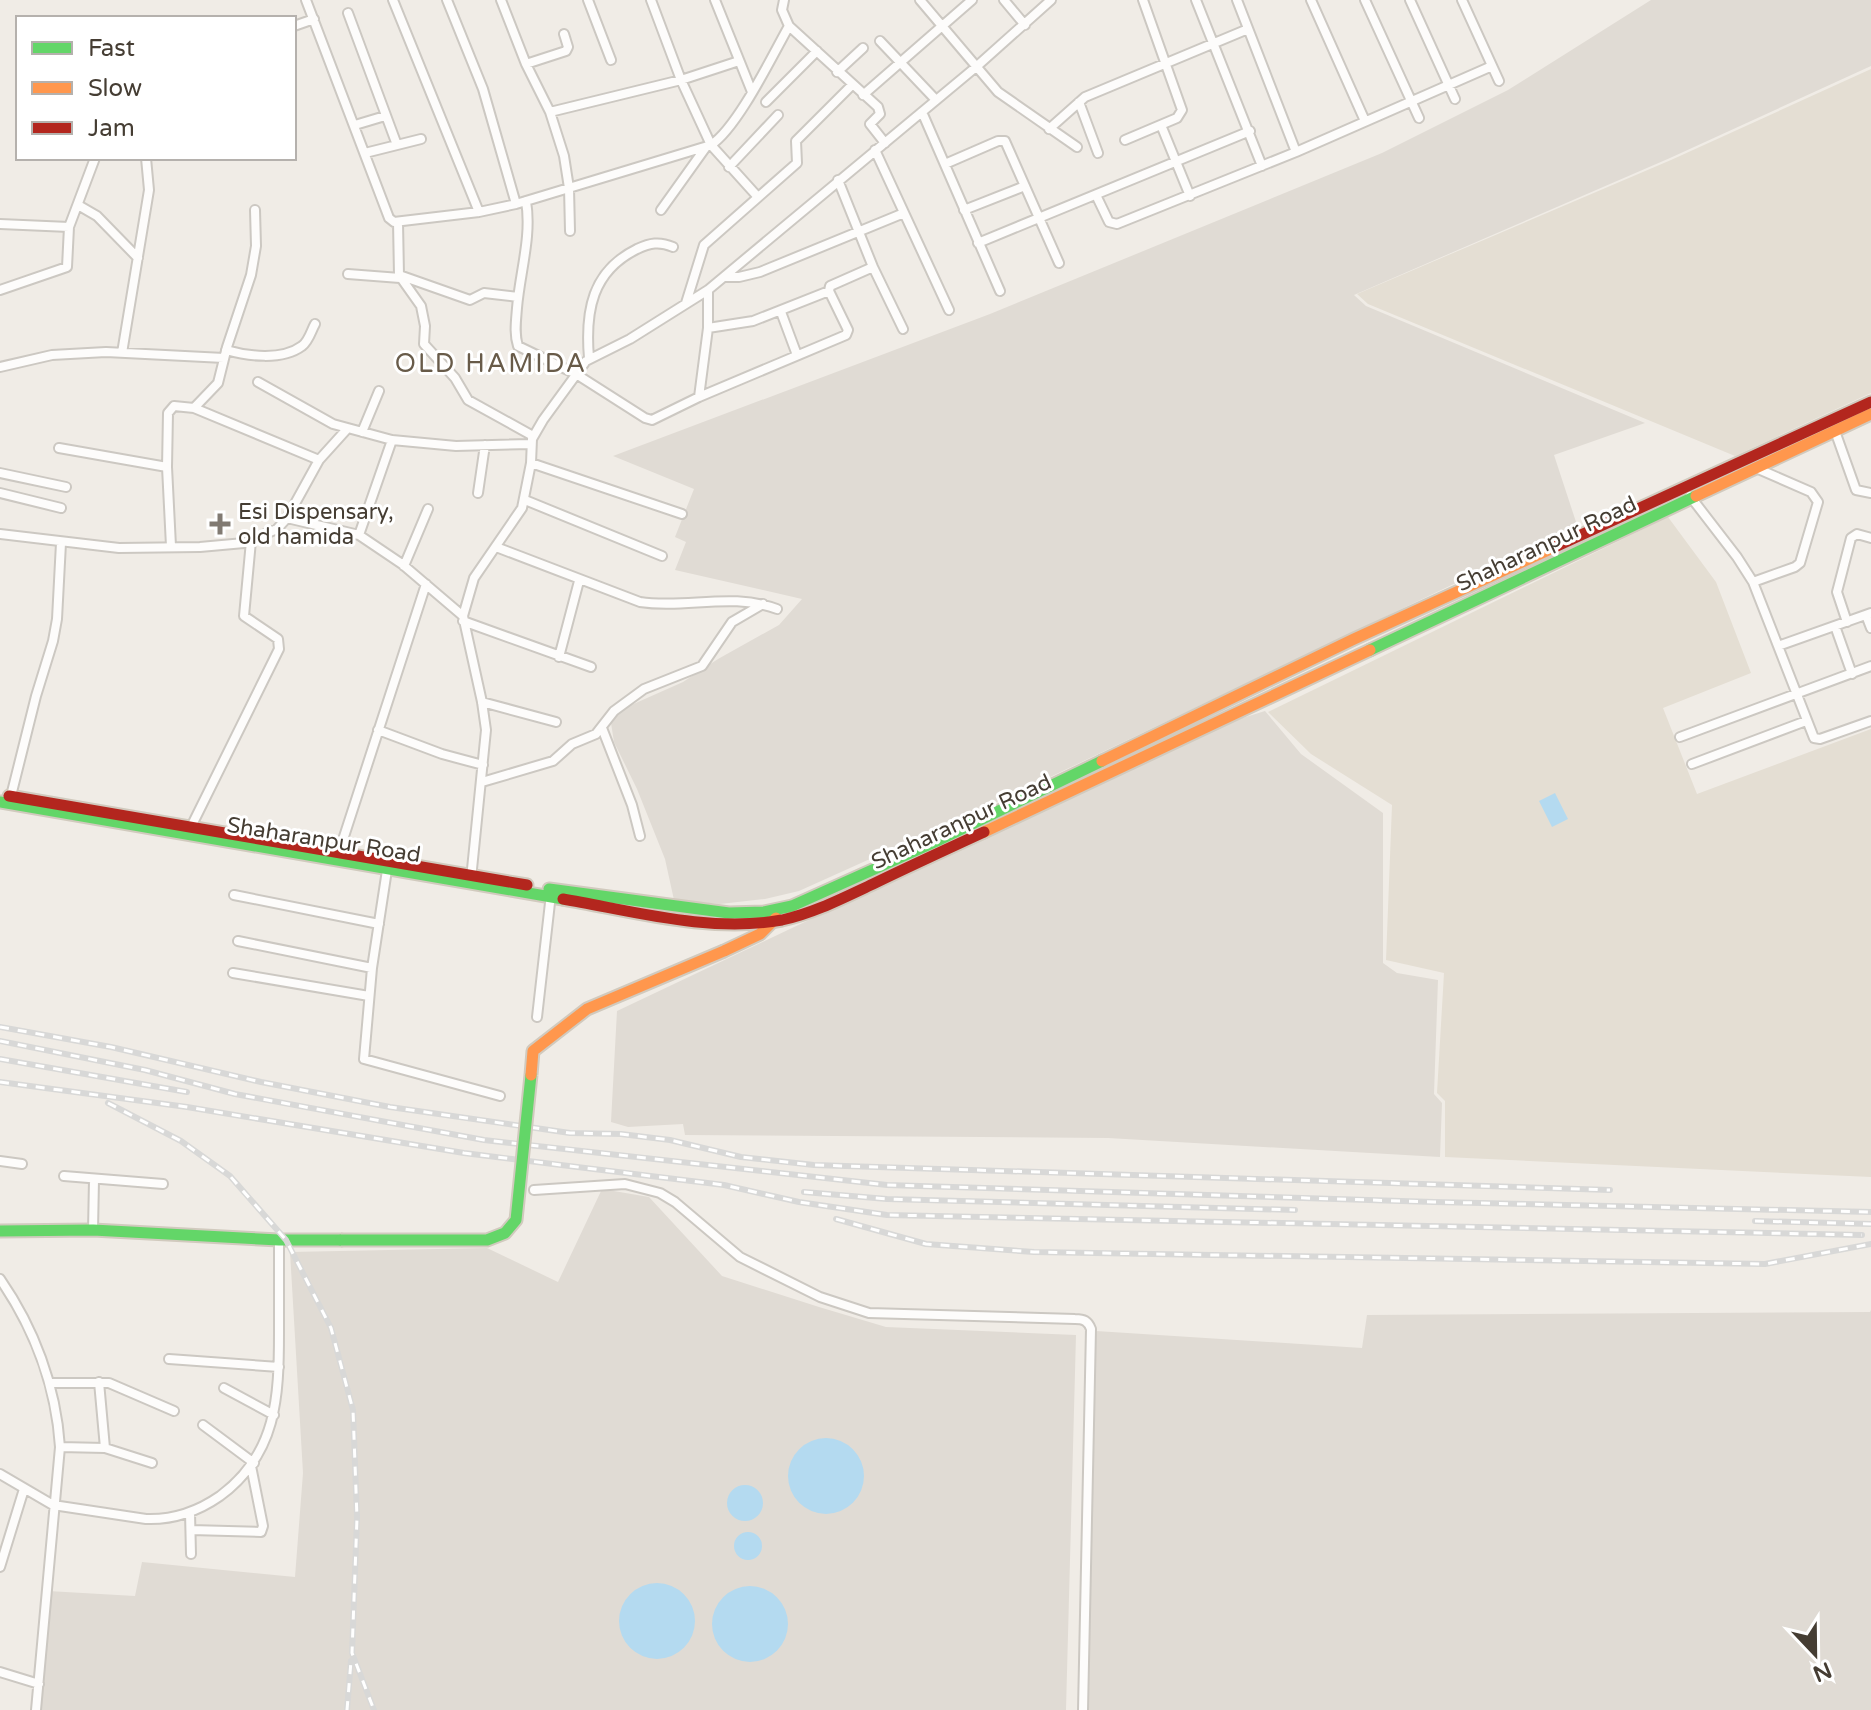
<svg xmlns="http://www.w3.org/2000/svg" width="1871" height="1710" font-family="'Varela Round',sans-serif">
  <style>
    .residential { fill: #e4ded3 }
    .industrial { fill: #e0dbd4 }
    .water { fill: #b4daf0 }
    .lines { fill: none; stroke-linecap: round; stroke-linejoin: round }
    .street-casing { stroke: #ccc8c2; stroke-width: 12 }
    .fast-casing { stroke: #d1cabe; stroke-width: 15 }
    .slow-casing { stroke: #d1cabe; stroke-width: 15 }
    .jam-casing { stroke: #d1cabe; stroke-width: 15 }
    .street { stroke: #fdfcfb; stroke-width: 8 }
    .fast { stroke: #63d668; stroke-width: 11 }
    .slow { stroke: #ff974d; stroke-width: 11 }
    .jam { stroke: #b3261e; stroke-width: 11 }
    .rail-casing { stroke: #d8d8d7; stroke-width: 6 }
    .rail { stroke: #fff; stroke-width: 3; stroke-dasharray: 9; stroke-linecap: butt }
    .fast-bridge-casing { stroke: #d1cabe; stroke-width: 15; stroke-linecap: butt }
    .slow-bridge-casing { stroke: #d1cabe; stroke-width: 15; stroke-linecap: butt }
    .fast-bridge { stroke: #63d668; stroke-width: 11 }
    .slow-bridge { stroke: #ff974d; stroke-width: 11 }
    .poi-dot { fill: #817a72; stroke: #fff; stroke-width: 3 }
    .labels { text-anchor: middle; stroke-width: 6; stroke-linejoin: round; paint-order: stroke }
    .poi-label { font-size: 22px; fill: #453d33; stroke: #fff; text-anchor: start }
    .street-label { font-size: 22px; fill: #453d33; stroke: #fff }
    .quarter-label { font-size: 26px; letter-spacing: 2px; fill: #685b49; stroke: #fff }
  </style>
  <rect width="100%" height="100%" fill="#f0ece6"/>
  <path class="residential" d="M1871,69V393L1735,456L1368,304L1357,294L1671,160Z
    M1668,517L1716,582L1751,673L1663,708L1697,794L1871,729V1177L1445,1157V1101L1437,1093L1444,973L1386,960L1392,805L1311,754L1268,712Z"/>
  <path class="industrial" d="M1651,0H1871V66L1670,158L1354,295L1366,306L1645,423L1554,455L1577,525L1023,790L799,891L765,899L720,904L674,900L665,859L637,789L614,742L611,723L620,710L683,682L718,659L779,625L802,599L675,570L686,542L675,537L694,489L613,456L990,314L1382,153L1508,90Z
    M1265,711L1301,754L1383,813V963L1397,973L1438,980L1434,1094L1442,1103L1440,1157L1108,1138L685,1135L683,1124L628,1127L611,1122L617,1011L1220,725Z
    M602,1189L649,1197L722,1276L819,1307L886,1327L1076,1335L1066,1710H40L48,1591L135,1596L142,1562L295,1577L303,1473L290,1252L487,1248L558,1282Z
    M1871,1310V1710H1087L1096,1331L1362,1348L1367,1315L1870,1312Z"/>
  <path class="water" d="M1555,793L1568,819L1552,827L1539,801Z
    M788 1476a38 38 0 1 1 76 0a38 38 0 1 1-76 0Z
    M727 1503a18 18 0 1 1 36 0a18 18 0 1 1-36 0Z
    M734 1546a14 14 0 1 1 28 0a14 14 0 1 1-28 0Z
    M619 1621a38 38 0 1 1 76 0a38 38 0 1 1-76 0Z
    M712 1624a38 38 0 1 1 76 0a38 38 0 1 1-76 0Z"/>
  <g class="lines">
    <defs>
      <path id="street" d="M306,0L389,218L394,222L479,212L516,204L711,145C738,127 772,56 789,26
        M393,0L479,212
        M447,0L483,89L516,204
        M501,0L526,64L550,112L564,156L569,188L570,231
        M588,0L611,60
        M651,0L681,80L711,145L757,196
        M715,0L752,92
        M784,0L782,10L789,26L878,107L880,114L870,124L885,143
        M920,0L998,92L1077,147
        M1004,0L1025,25
        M1196,0L1262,166
        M1237,0L1296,152
        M1311,0L1365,121
        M1365,0L1419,118
        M1410,0L1455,99
        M1462,0L1499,81
        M348,13L397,145
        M294,26L314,19
        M880,41L936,100
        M526,64L566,51L568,47L564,34
        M837,72L863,48
        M863,95L972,0
        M766,102L817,51
        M1079,102L1098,153
        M550,112L681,80L739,61
        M922,112L1000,291
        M355,125L385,116
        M1161,125L1190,196
        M1049,129L1085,97L1248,29
        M1125,140L1177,118L1182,110L1143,0
        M875,150L949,310
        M365,153L421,139
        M945,164L998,141H1005L1059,263
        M729,167L778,115
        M838,180L873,267L903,329
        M1096,195L1109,222L1117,224L1296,152L1492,66
        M526,201C532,236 520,272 517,308C516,321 514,334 518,346L576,374L645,418L652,420L699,397L846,335L848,330L829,291L830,286L873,267
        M78,205L97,216L138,258
        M255,210L256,246L251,275L227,347L218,383L194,408L319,460
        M661,210L706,147
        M964,210L1025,186
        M398,222L399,275L421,306L425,326L424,344L455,378L468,400L533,436
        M0,224L69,227
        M978,243L1250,131
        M348,274L400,278
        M399,275L470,300L484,293L518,297
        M725,277H739L760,272L904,213
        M0,290L67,267L69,227L95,158
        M686,303L704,245L797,163L796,141L852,85
        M781,312L797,355
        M708,328L753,321L829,291
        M226,350C247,356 282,361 302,346C309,341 311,331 315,324
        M122,353L149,190L146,158
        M589,358C585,311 592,271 637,249C650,243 659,241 673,247
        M0,367L52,355L106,352L224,358
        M258,382L333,424L392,440L456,446L531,444
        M699,397L708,328V290
        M1835,431L1856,490L1871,493
        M362,432L379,391
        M59,448L167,467
        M531,463L682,514
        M0,473L66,487
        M0,493L61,508
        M478,493L485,445
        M1690,496L1737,557L1753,582L1814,738L1820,739L1871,721
        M525,500L662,556
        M287,518L359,535L402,564L463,616
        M0,534L119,548L200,547L244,543L277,529L287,518L319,460L347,429
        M359,535L392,440
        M171,546L167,467L168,413L174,406L194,408
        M496,547L640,602C686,609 732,592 777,609
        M404,566L428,509
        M1753,582L1795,567L1800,563L1818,502L1811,492L1756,468
        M1866,615L1871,628
        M463,621L591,667
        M1847,622L1837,592L1851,538L1857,534L1871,538
        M1835,626L1852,674
        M1778,646L1871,613
        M559,657L579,581
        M482,702L556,722
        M602,728L632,805L640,836
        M378,730L442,754L483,765
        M1680,737L1871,666
        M1692,764L1806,721
        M482,782L553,761L572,744L596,734L614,711L644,689L702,666L732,622L763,604
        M11,796L36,696L53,641L57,619L61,543
        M189,831L279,649L278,639L244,616L251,541
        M339,852L426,584
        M387,870L372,968L364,1059L500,1096
        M471,879L486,730L482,702L463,616L474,578L522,508L531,463L532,439L543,420L586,361L630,339L708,290L976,67L1051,0
        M234,895L379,924
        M238,941L372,968
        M233,973L369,996
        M537,1017L551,894
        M0,1161L22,1164
        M64,1176L163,1184
        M534,1190L625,1184L660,1193L675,1202L740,1257L820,1297L869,1313L1075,1319C1084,1319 1088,1321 1091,1329L1083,1710
        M93,1230L94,1180
        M0,1279C34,1328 56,1386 60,1447L36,1710
        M169,1359L279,1367
        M99,1382L105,1448
        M50,1383H109L174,1411
        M224,1388L274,1415
        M203,1425L254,1463
        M60,1447L105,1448L152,1463
        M0,1474L53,1505L146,1519C174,1520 197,1512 220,1496C277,1454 279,1397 279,1332C279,1301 279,1270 279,1240
        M190,1513L191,1554
        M191,1530L261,1532L263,1526L251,1466
        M0,1567L24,1489
        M0,1672L39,1684"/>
      <path id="fast" d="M1370,650L1696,496
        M0,802L563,899
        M549,889L729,913L764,912L792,906L937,841L1102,761
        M0,1231L93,1230L279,1240H341"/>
      <path id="slow" d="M1696,496L1871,414
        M1102,761L1354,639L1557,546
        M984,832L1370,650
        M724,951L760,934L776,918"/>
      <path id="jam" d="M1557,546L1871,402
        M9,796L527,885
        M563,899C633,911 710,933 782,920C814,913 843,898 873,884C910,866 947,849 984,832"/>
    </defs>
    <use href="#street" class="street-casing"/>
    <use href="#fast" class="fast-casing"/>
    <use href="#slow" class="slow-casing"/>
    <use href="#jam" class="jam-casing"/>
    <use href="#street" class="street"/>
    <use href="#fast" class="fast"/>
    <use href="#slow" class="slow"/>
    <use href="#jam" class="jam"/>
    <defs>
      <path id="rail" d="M0,1027L111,1047L261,1082L390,1107L570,1133L621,1134L670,1140L741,1157L814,1165L1610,1190
        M0,1041L145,1070L235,1094L484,1140L887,1185L1434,1202L1871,1212
        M0,1059L187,1092
        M0,1082L187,1107L464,1153L724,1185L799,1202L887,1215L1862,1235
        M108,1103L181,1141L230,1176L286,1240L331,1328L353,1410L357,1518L352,1653L374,1710
        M804,1192L887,1199L1295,1210
        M836,1219L926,1244L1034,1252L1765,1264L1871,1244
        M1755,1221L1871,1224
        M347,1710L351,1661"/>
    </defs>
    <use href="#rail" class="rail-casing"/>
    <use href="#rail" class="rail"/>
    <defs>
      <path id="fast-bridge" d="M341,1240H487L505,1233L516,1220L531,1075"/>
      <path id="slow-bridge" d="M531,1075L533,1051L587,1009L724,951"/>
    </defs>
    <use href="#fast-bridge" class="fast-bridge-casing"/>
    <use href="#slow-bridge" class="slow-bridge-casing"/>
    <use href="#fast-bridge" class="fast-bridge"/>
    <use href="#slow-bridge" class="slow-bridge"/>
  </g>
  <path class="poi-dot" d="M216 512h8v8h8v8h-8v8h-8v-8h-8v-8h8z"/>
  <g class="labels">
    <g class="poi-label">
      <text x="238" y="519">Esi Dispensary,<tspan x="238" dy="25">old hamida</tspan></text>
    </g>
    <g class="street-label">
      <text transform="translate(1546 543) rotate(-25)" y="8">Shaharanpur Road</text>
      <text transform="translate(961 821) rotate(-25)" y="8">Shaharanpur Road</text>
      <text transform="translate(324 839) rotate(9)" y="8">Shaharanpur Road</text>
    </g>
    <g class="quarter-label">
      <text x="491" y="372">OLD HAMIDA</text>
    </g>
  </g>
  <rect x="16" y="16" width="280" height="144" fill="#ffffff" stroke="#b5b1ad" stroke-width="2"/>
  <rect x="32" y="42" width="40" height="12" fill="#63d668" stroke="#b5b1ad" stroke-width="2"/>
  <text x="88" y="56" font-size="24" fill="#453d33">Fast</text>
  <rect x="32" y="82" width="40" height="12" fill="#ff974d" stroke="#b5b1ad" stroke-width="2"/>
  <text x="88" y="96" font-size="24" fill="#453d33">Slow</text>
  <rect x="32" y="122" width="40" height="12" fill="#b3261e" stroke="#b5b1ad" stroke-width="2"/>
  <text x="88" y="136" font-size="24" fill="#453d33">Jam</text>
  <g transform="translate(1815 1654) rotate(158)" stroke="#ffffff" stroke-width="6" paint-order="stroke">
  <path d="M0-6L14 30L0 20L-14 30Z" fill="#453d33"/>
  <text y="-12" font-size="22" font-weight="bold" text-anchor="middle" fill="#453d33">N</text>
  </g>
</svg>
